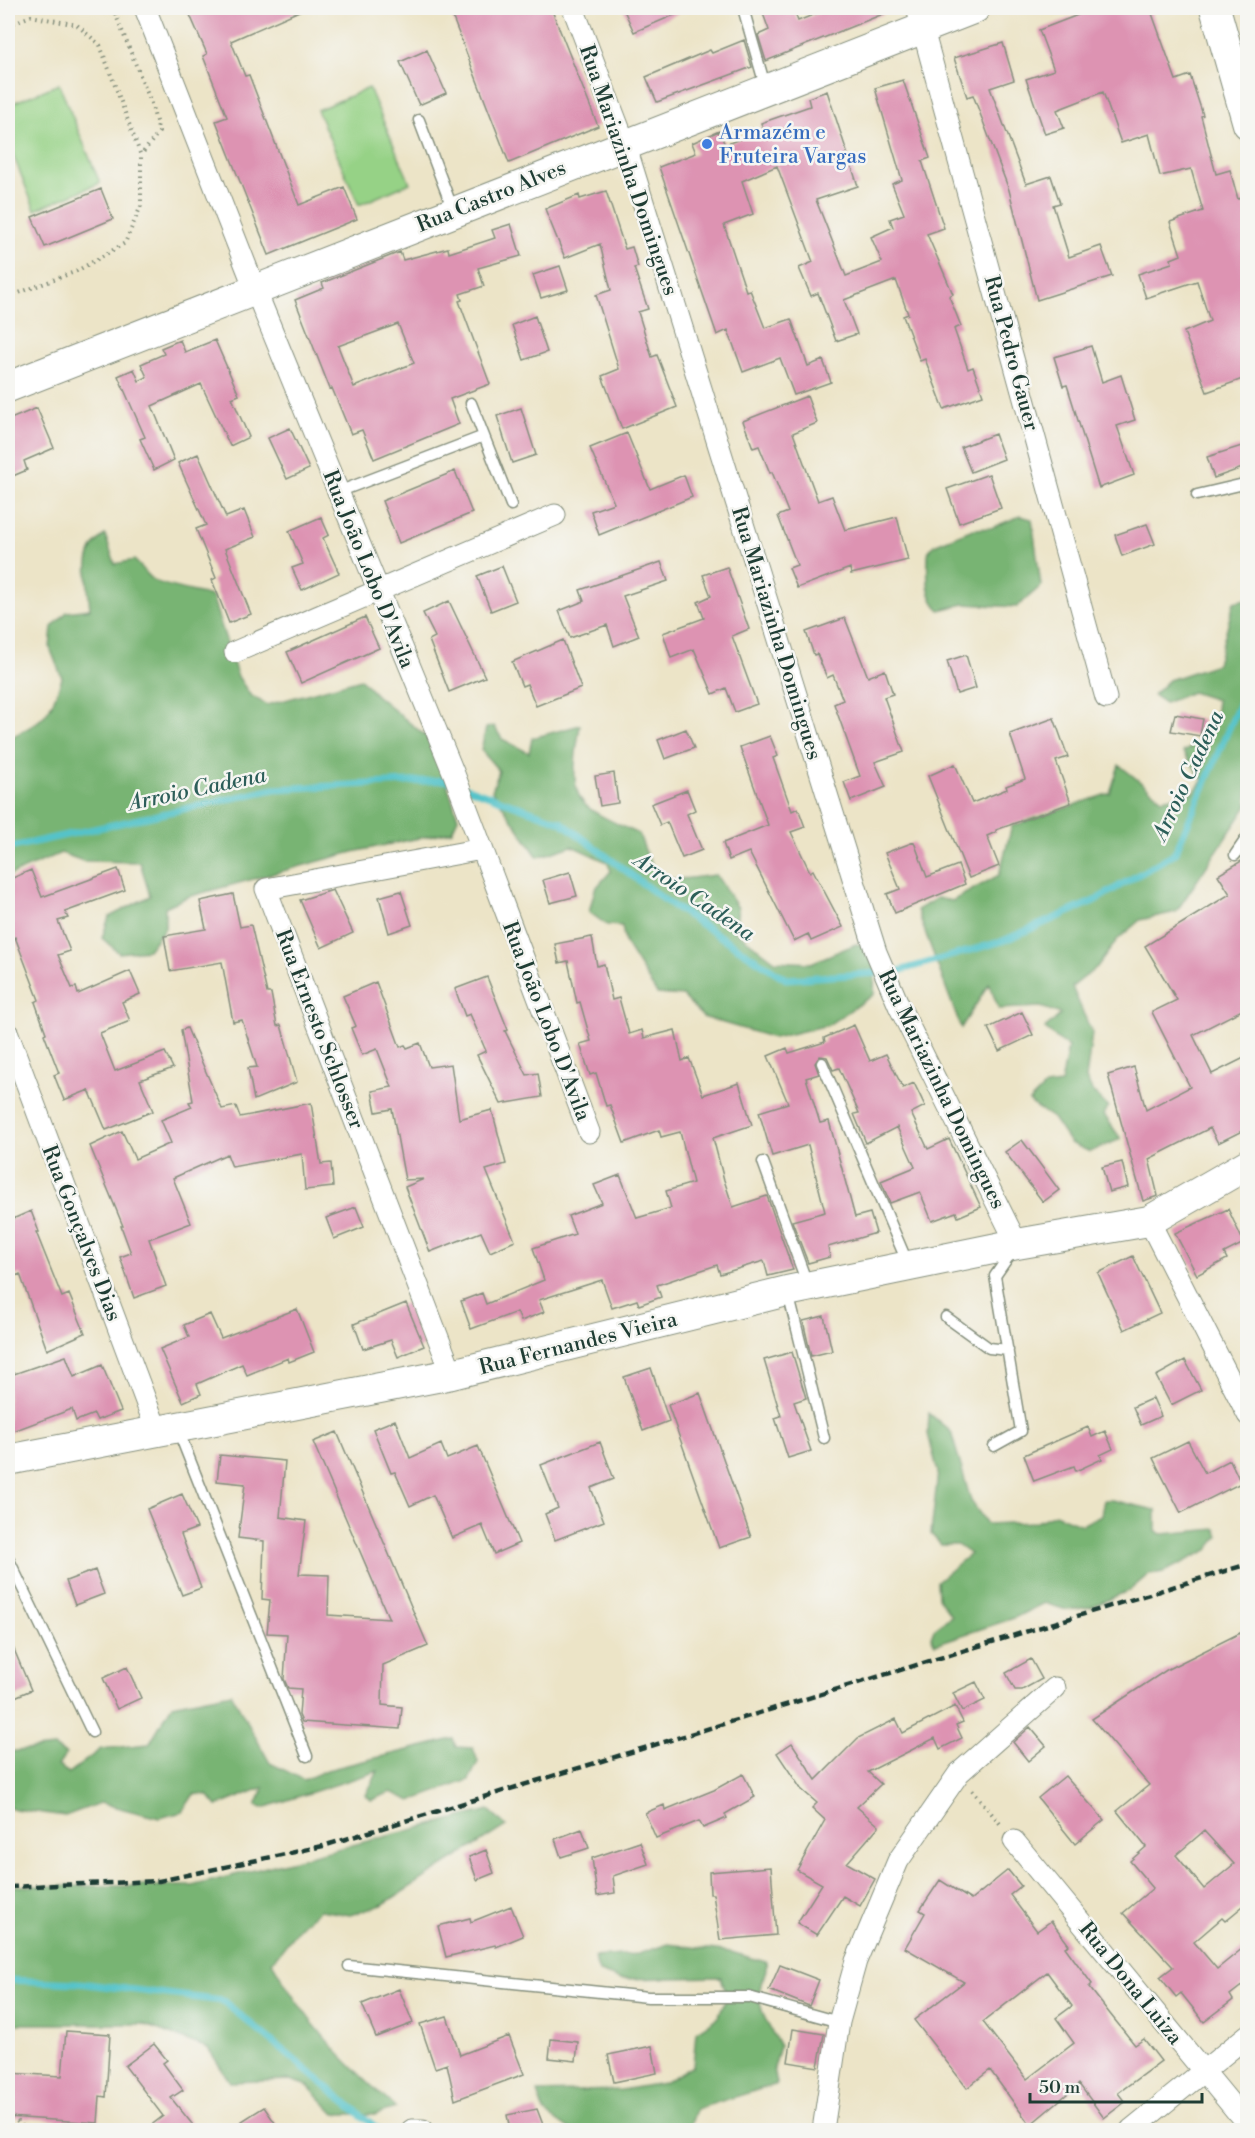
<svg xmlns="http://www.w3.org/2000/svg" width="1255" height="2138" font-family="'Libre Bodoni',serif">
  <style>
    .green { fill: #96d286; stroke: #5a885d; stroke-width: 1.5 }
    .forest { fill: #78b473; stroke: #4c7854; stroke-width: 1.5 }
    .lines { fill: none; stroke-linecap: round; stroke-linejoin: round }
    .stream { stroke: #55c3c9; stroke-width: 7 }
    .building { fill: #dd93b2; fill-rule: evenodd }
    .lane-casing { stroke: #86907e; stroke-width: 13 }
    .street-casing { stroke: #86907e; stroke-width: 23 }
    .secondary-casing { stroke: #86907e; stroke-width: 32 }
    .path { stroke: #86907e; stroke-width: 4; stroke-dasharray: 1.5 4.5; stroke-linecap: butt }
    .lane { stroke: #fff; stroke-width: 10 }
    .street { stroke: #fff; stroke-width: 21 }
    .secondary { stroke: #fff; stroke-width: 30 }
    .rail { stroke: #1f3d34; stroke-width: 4.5; stroke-dasharray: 9 4.5; stroke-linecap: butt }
    .shop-dot { fill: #3f7fe0; stroke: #f6f6f2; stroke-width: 2 }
    .labels { text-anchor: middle; stroke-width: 5; stroke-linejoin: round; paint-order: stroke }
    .shop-label { font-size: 21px; fill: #366cbe; stroke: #f6f6f2; text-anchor: start }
    .street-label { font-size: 21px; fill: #1f3d34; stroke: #f6f6f2 }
    .water-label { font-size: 22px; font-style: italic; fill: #2c5e59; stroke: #f6f6f2 }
  </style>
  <rect width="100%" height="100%" fill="#f6f6f2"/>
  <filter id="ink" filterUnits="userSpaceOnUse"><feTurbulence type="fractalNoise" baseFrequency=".0167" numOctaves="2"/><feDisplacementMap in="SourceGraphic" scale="12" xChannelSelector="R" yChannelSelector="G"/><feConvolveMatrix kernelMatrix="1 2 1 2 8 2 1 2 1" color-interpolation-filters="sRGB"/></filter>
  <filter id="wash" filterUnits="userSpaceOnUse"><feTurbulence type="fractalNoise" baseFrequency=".008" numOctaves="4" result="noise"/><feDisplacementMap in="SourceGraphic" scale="24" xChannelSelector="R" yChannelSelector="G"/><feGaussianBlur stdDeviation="1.35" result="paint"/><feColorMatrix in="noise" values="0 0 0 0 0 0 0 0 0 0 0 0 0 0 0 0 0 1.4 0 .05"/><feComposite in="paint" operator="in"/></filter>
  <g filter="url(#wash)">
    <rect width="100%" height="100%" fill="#ece4c7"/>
    <path class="green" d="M59,84L100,183L35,210L8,142V105Z
      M369,88L410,183L359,205L317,110Z"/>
    <path class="forest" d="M1020,516L1032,519L1041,586L1017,607L964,604L940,610C924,596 928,572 928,552L934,545L973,529L991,528Z
      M105,535L115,564L134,560C141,566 147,575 155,581C161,585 201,593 212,596L237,675L250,695L267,705L361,679L376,695L434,743L458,818L452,831L353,852L187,897L165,907V928L148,950L119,953L102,938L109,917L150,896L140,862L83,861L61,853L8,876V753L13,749L8,739C45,719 48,719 62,678L50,648L52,627L67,612L90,609C88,583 80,551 105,535Z
      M1247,599V806L1176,912L1140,920L1117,940L1097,967L1072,987L1092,1033L1086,1079L1093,1092L1108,1107L1104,1115L1121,1139L1090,1152L1070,1143L1053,1118L1029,1102L1045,1086L1061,1084L1068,1047L1045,1029L1061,1014L1041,1007L999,1009L989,984L961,1028L917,910L937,898L952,901L999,875L1012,826L1110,793L1119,765L1162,799L1194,792L1203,780L1183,752C1209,738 1215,729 1217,700L1192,692L1165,703L1153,695L1169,680L1217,664L1234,602Z
      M580,725C577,749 566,792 589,808C604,819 623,826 639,834C658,888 663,881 716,875L738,908L735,931L775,961L811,963L856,944L863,945L875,964L874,994L828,1025L774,1038L703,1017L683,996L657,994L625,943L622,926L607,925L589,912L595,889L611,871L607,862L572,846L538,857L492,791L499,771L481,750L486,728L494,726L502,739L529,753L532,738Z
      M929,1413L951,1432L971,1501L987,1524L1036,1522L1055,1514L1082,1525L1101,1515L1104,1500H1112L1156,1510V1532L1163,1534L1216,1529L1219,1536L1208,1550L1164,1572L1149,1574L1130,1590L1091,1607L1067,1610L1044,1603L1014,1618L935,1644L931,1637L934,1629L951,1616L938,1597L937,1581L970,1554L957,1545H941L931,1534L938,1472L928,1434Z
      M231,1693L270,1763L304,1780L327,1770L453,1739L456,1747L473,1748L478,1762L469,1780L411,1801L391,1792L371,1800L366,1795L378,1771L263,1808L256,1806L264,1787L217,1806L208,1795L194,1794L182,1812L159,1818L100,1803L65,1816L8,1808V1752L54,1747L66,1754L58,1766L69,1773L101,1749L149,1744L172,1705Z
      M489,1810L506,1826L382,1905L350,1915L320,1910L303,1923L272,1962C306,2023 344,2062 396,2108L376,2114H335L308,2086L290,2080L230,2082L208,2048L143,2024H8V1886H192Z
      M668,1944L731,1952L766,1962C768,1971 763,1976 761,1984C755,2008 769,2026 780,2046L774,2068L777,2084L696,2109L689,2130H570L544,2112L537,2092L621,2090L663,2083L693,2066L696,2032L718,2017L727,1996L721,1977L619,1979L599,1972L594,1957L638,1954Z"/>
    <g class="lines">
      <path class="stream" d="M462,786L561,822L670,904L786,979L895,972L1003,941L1094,901L1175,853L1248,684
        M8,848L274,789L446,780L452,782
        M8,1980L79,1983L223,2001L379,2130"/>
    </g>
    <g id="blocks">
      <path class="building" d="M187,8H306L231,41L245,76L249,75L299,205L344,187L357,219L269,255L216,121L227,117L203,56L207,54Z
        M449,8H551L598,126L509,163Z
        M623,8H691L634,32Z
        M761,8H793L798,21L830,8H898L766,61L758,35L769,30Z
        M1081,8H1150L1176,80L1190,75L1203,115L1201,116L1216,174L1230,170L1238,199L1242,198L1248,215V377L1207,392L1184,332L1210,321L1197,281L1146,298L1138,274L1172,263L1171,259L1181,255L1170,222L1203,211L1191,169L1160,176L1149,134L1121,143L1103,92L1057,110L1064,128L1045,134L1026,79L1054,70L1039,30L1083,13Z
        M744,40L752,67L657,102L646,77L710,50L712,53Z
        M1003,43L1014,80L990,88L1026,184L1051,176L1060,203L1053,205L1069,257L1101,246L1112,276L1037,300L1009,190L973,95L967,97L954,58Z
        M427,50L446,93L419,105L400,62Z
        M903,80L930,158L922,161L944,228L927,234L953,294L949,296L961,326L954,329L968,369L973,367L983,395L944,409L925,359L920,361L903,316L908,314L896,280L844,300L857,334L836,341L818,293L811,296L799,268L813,262L777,166L742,181L753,214L724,225L746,291L750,290L765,328L791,319L808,366L823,360L831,382L794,395L780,358L743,372L728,330L717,335L659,167L696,153L692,143L719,131L725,145L763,129L761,123L810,106L808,98L827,91L858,186L816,200L846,276L882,262L871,237L893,227L890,219L904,214L892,184L902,180L875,88Z
        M101,189L113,219L45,247L32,217Z
        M606,191L625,249L632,247L638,267L634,268L648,309L638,312L652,357L657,355L677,407L622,429L602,376L619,369L596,295L611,290L600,244L565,258L545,209L579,195L580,199Z
        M511,224L521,256L478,268L484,286L460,294L462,300L459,301L490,384L450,399L459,424L374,459L362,430L351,434L332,388L330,389L295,300L324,288L322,283L400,252L403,260L448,248L449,253L495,238L492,230ZM398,324L414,363L354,387L338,346Z
        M560,266L568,290L541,298L533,275Z
        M535,316L547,352L524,360L512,325Z
        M180,340L185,352L215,340L239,395L232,398L249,437L230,446L201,384L152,406L174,460L154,470L140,439L145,437L118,376L134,369L139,381L147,377L141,364L164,354L161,348Z
        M1091,346L1102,382L1121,375L1135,420L1117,426L1134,475L1099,488L1067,385L1063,386L1054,357Z
        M807,396L817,423L793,433L818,501L832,496L845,530L897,517L908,560L851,574L850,568L797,588L789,568L797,565L778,516L788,512L772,472L770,473L759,446L753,448L743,421Z
        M37,408L54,448L24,461L27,470L8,478V420Z
        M521,408L536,455L512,463L497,416Z
        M290,428L309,469L287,479L268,438Z
        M627,433L650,489L684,475L692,497L599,535L591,511L614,503L590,448Z
        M995,434L1004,459L971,472L961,447Z
        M1248,444V466L1214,478L1207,457Z
        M198,454L226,517L244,510L255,537L225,549L251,614L229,623L212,580L216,578L196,529L206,525L178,463Z
        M455,471L472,513L399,543L382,501Z
        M989,474L1001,508L959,523L947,489Z
        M321,517L329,535L323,538L339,573L302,590L292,568L303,564L289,531Z
        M1147,524L1155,544L1122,556L1115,535Z
        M661,562L668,581L623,596L639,636L614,646L607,625L570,638L559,611L584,601L580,590Z
        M502,566L516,601L491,611L477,576Z
        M727,567L749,629L732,636L757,704L735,712L726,688L713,694L694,649L671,658L663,633L704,618L698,602L711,596L703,575Z
        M449,601L485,677L449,692L429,640L435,637L423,613Z
        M365,617L379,648L301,683L287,652Z
        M845,618L868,677L885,670L893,694L884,697L904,752L875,762L886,787L851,801L844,782L860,776L834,704L843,700L833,675L827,678L817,654L814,655L806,632Z
        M563,640L581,688L536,706L527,684L522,686L512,662Z
        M966,655L976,688L957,694L947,661Z
        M1175,714L1203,719L1200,736L1171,731Z
        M1054,718L1068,757L1056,761L1071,803L996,830V832L987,836L999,866L969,878L928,776L955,764L972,803L1007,789L1006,786L1025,779L1010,734Z
        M686,729L694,748L665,759L658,740Z
        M770,736L778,756L773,758L792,811L798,808L805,827L791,832L810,872L813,870L843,927L811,941L808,934L794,941L749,852L729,860L723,843L768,825L740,747Z
        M614,773L618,803L600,806L595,776Z
        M687,790L695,810L687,814L702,850L682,858L667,822L660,825L651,804Z
        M914,842L927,877L958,865L965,884L895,913L887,894L900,889L885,853Z
        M1248,857V1007L1193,1035L1212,1074L1248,1056V1128L1218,1143L1210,1128L1149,1159L1158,1196L1143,1201L1108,1075L1134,1067L1146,1110L1190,1087L1152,1012L1177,1000L1145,946L1230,894L1218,875Z
        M118,869L125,890L65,912L68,918L58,921L70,951L58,955L72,988L76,987L78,994L130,971L140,994L122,1002L130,1021L100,1033L115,1071L165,1052L173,1068L140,1080L153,1111L106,1130L89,1090L64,1100L54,1075L59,1073L44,1034L46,1033L35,1002L39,1000L15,937L8,940V880L31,870L42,897Z
        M570,872L577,896L550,903L543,880Z
        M333,890L353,933L321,948L300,900Z
        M401,891L412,925L389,933L379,897Z
        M233,894L240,927L251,925L267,993H271L277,1026L281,1025L297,1082L254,1100L248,1068L257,1067L242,1020L233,1022L222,962L170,971L164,936L206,929L200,901Z
        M592,937L597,966L604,964L612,1000L619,998L629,1034L642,1030L644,1038L675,1030L682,1061L689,1058L703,1095L739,1083L752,1125L713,1138L724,1180L733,1207L767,1196L793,1270L768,1276L764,1261L720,1274L717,1265L657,1285L661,1297L639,1305L637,1300L612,1308L602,1280L539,1300L544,1312L521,1321L517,1312L471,1329L461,1301L482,1293L486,1304L544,1280L533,1248L575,1234L568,1216L602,1203L594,1185L620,1175L637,1218L671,1208L666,1191L693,1183L680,1132L661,1137L659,1130L624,1143L610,1105L606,1106L596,1073L590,1075L580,1044L591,1041L580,1002L577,1003L568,961L559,963L555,944Z
        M487,977L508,1030L505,1031L527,1075L538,1073L542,1097L501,1104L477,1055L486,1051L470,1014L465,1016L455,989Z
        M376,982L400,1047L405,1045L407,1048L420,1043L429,1067L451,1064L459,1119L492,1110L506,1164L486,1170L515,1241L490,1252L481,1232L430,1252L405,1187L424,1179L405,1180L392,1109L376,1112L372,1091L392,1087L377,1049L362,1055L351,1028L356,1026L343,996Z
        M1022,1012L1033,1035L999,1051L988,1028Z
        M854,1025L870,1061L886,1054L903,1088L914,1083L925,1106L911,1113L928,1149L949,1139L981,1207L958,1217L956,1212L932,1221L920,1192L890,1203L881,1181L915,1167L897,1127L866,1143L854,1114L859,1113L839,1068L833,1070L827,1057L820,1056L815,1063L819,1074L806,1078L820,1123L829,1121L855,1217L870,1213L876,1233L828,1247L830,1257L808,1263L792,1221L825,1212L808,1145L772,1156L759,1112L788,1103L768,1056L787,1048L789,1053L825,1042L824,1038Z
        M187,1028L222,1109L236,1106L240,1117L311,1103L321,1164L331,1163L333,1187L305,1190L302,1154L232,1167L227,1154L173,1178L191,1223L149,1239L166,1286L134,1298L120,1257L131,1253L121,1226H123L90,1146L122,1131L135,1159L171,1143L161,1120L192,1107L189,1102L193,1101L181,1030Z
        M1022,1140L1059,1190L1043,1202L1005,1152Z
        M1122,1162L1128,1187L1109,1192L1102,1167Z
        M356,1207L364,1227L334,1239L326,1218Z
        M1228,1209L1244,1243L1224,1253L1227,1259L1197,1275L1175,1233Z
        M31,1211L39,1232H36L62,1297L69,1294L85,1333L47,1350L20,1274L8,1279V1221Z
        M1133,1256L1160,1313L1124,1330L1098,1273Z
        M406,1303L424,1346L398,1357L391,1340L363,1349L354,1324Z
        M297,1309L314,1352L289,1362L288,1358L247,1375L242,1364L197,1384L201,1394L183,1402L160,1349L189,1337L184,1325L210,1314L221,1338Z
        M824,1316L832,1351L811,1356L803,1321Z
        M792,1352L806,1398L794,1402L811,1451L788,1458L775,1418L781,1416L764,1360Z
        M66,1356L74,1377L102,1365L121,1411L97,1420L94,1414L76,1421L72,1409L8,1433V1376Z
        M1185,1360L1201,1390L1171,1405L1156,1376Z
        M651,1368L669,1421L643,1431L624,1377Z
        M700,1393L751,1537L719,1548L668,1405Z
        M1153,1398L1161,1416L1141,1425L1133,1407Z
        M395,1420L410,1458L441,1444L447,1459L478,1446L519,1543L494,1554L482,1525L452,1538L433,1495L410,1506L395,1472L391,1473L373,1429Z
        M1088,1427L1092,1437L1105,1431L1113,1449L1100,1455L1102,1459L1076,1471L1074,1466L1034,1481L1024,1455Z
        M337,1432L428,1646L383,1665L382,1705L402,1707L400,1729L302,1722L299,1715L301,1689L288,1688L284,1679L287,1634L267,1633L270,1600L262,1599L264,1541L238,1538L245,1484L217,1481L220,1455L285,1461L280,1517L306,1521L299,1574L329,1575L328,1615L389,1619L313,1442Z
        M1188,1441L1205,1473L1230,1460L1241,1483L1181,1513L1153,1458Z
        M600,1442L614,1479L591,1488L604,1521L555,1540L545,1514L558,1508L541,1465Z
        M182,1494L197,1528L181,1534L201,1588L182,1595L147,1509Z
        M95,1570L104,1594L75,1605L66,1581Z
        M1248,1629V1902L1225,1921L1222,1918L1194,1942L1217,1969L1248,1944V1981L1230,1995L1233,2000L1204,2022L1181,1993L1176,1997L1160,1977L1173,1967L1123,1913L1153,1888L1130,1861L1146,1847L1117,1811L1149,1785L1092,1719L1168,1669ZM1204,1831L1234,1864L1204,1889L1176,1855Z
        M8,1635L31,1690L8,1700Z
        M1031,1659L1042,1679L1022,1690H1015L1006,1673Z
        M127,1667L141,1698L117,1709L103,1678Z
        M976,1682L985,1700L962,1711L953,1693Z
        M955,1706L963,1722L956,1725L962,1738L940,1749L935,1738L868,1772L881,1784L857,1807L879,1826L847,1863L875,1879L860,1906L843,1896L817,1935L797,1923L822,1884L797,1870L825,1820L812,1808L817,1803L801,1789L777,1753L792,1743L816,1780L858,1738L896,1719L903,1733Z
        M1030,1727L1046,1746L1028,1761L1013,1742Z
        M743,1774L755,1797L725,1814L727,1818L703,1828L699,1821L656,1838L645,1813L664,1805L665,1810L714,1790Z
        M1065,1776L1104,1820L1075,1844L1038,1798Z
        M582,1829L589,1848L561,1857L555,1839Z
        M640,1842L648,1864L613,1876L615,1893L597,1896L592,1858Z
        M486,1850L494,1873L477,1880L469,1857Z
        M771,1867L776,1935L720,1940L713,1894H710L709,1872Z
        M1008,1870L1021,1886L1010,1895L1037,1931L1051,1921L1069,1945L1065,1947L1092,1984L1089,1987L1110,2014L1135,2045L1144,2039L1161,2061L1118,2093L1125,2102L1104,2118L1079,2084L1030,2125L990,2070L967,2088L914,2020L964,1982L905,1948L925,1913L920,1910L940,1880L971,1900ZM1047,1972L1072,2006L1056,2018L1074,2043L1027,2079L983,2022Z
        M511,1906L523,1936L496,1947L495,1945L446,1957L438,1926L470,1918L471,1922Z
        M780,1965L819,1980L809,2006L769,1990Z
        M399,1989L413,2023L376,2037L362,2004Z
        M447,2016L460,2055L509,2036L524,2074L455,2100L447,2064L435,2068L420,2024Z
        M793,2029L824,2034L818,2067L788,2062Z
        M66,2031L110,2034L106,2097L100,2096L98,2123L8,2117V2073L62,2076Z
        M551,2039L578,2042L576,2061L549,2058Z
        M154,2044L167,2060L163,2063L183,2090L171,2098L197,2130H145L163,2116L125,2066Z
        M652,2046L657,2073L614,2082L608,2055Z
        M264,2107L280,2130H228Z
        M537,2109L545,2130H510L507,2115Z"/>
    </g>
  </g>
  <g filter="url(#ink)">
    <use href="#blocks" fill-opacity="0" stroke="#86907e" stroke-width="1.5"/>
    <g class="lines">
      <defs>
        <path id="lane" d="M743,8L766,89
          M419,120L453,210
          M471,403L511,505
          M338,492L484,436
          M1197,495L1248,483
          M1235,855L1248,836
          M822,1063L908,1264
          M763,1162L808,1286
          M788,1293L824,1438
          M946,1317L989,1348L1008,1350
          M178,1430L307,1756
          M994,1446L1021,1431L995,1276L1013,1250
          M8,1558L92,1732
          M349,1966L648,1997H749L839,2022"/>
        <path id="street" d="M145,8L255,289L454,774L589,1132
          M573,8L625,144L876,952L899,1006L1017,1244
          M917,8L1106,698
          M235,652L555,515
          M8,1034L157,1431
          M1149,1221L1248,1415
          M452,1374L266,889L482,849
          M1014,1841L1248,2125
          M412,2130H423
          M823,2130L839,2022L856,1961L898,1861L959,1773L1055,1688
          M1131,2130L1248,2035"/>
        <path id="secondary" d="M1215,8L1248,124
          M8,387L975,8
          M8,1460L452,1374L787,1291L1017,1244L1149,1221L1248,1164"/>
      </defs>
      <use href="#lane" class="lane-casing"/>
      <use href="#street" class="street-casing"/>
      <use href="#secondary" class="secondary-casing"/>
      <path class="path" d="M113,8L150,100L159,132L141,155
        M8,25L31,16L77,25L100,45L141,156V206L125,243L77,271L8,297
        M972,1790L1002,1826
        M8,2113L22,2126L45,2130"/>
      <use href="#lane" class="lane"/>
      <use href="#street" class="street"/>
      <use href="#secondary" class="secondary"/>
      <path class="rail" d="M1245,1607L1248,1606
        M8,1887L159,1881L323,1846L1248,1564"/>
    </g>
  </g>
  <circle class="shop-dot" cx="707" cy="144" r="6"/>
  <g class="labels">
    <g class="shop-label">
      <text x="719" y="139">Armazém e<tspan x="719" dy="24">Fruteira Vargas</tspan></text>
    </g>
    <g class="street-label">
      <text transform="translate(629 170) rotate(71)" y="7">Rua Mariazinha Domingues</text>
      <text transform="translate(491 196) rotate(-22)" y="7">Rua Castro Alves</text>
      <text transform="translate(1012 353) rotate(75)" y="7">Rua Pedro Gauer</text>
      <text transform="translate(369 569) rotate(68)" y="7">Rua João Lobo D'Avila</text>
      <text transform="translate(777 633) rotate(73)" y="7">Rua Mariazinha Domingues</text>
      <text transform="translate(547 1021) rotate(69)" y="7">Rua João Lobo D'Avila</text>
      <text transform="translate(320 1029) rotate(69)" y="7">Rua Ernesto Schlosser</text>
      <text transform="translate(942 1089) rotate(64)" y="7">Rua Mariazinha Domingues</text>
      <text transform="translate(82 1233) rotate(69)" y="7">Rua Gonçalves Dias</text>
      <text transform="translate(578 1343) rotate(-14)" y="7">Rua Fernandes Vieira</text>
      <text transform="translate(1131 1983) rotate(51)" y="7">Rua Dona Luiza</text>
    </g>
    <g class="water-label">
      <text transform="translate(1187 775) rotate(-65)" y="8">Arroio Cadena</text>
      <text transform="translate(197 788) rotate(-12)" y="8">Arroio Cadena</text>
      <text transform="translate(695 896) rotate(34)" y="8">Arroio Cadena</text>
    </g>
  </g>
  <rect width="1255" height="2138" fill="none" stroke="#f6f6f2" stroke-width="30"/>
  <path d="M1030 2093v9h172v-9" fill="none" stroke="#1f3d34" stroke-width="3"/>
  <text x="1039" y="2093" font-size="18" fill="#1f3d34" stroke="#f6f6f2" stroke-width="4.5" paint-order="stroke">50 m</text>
</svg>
